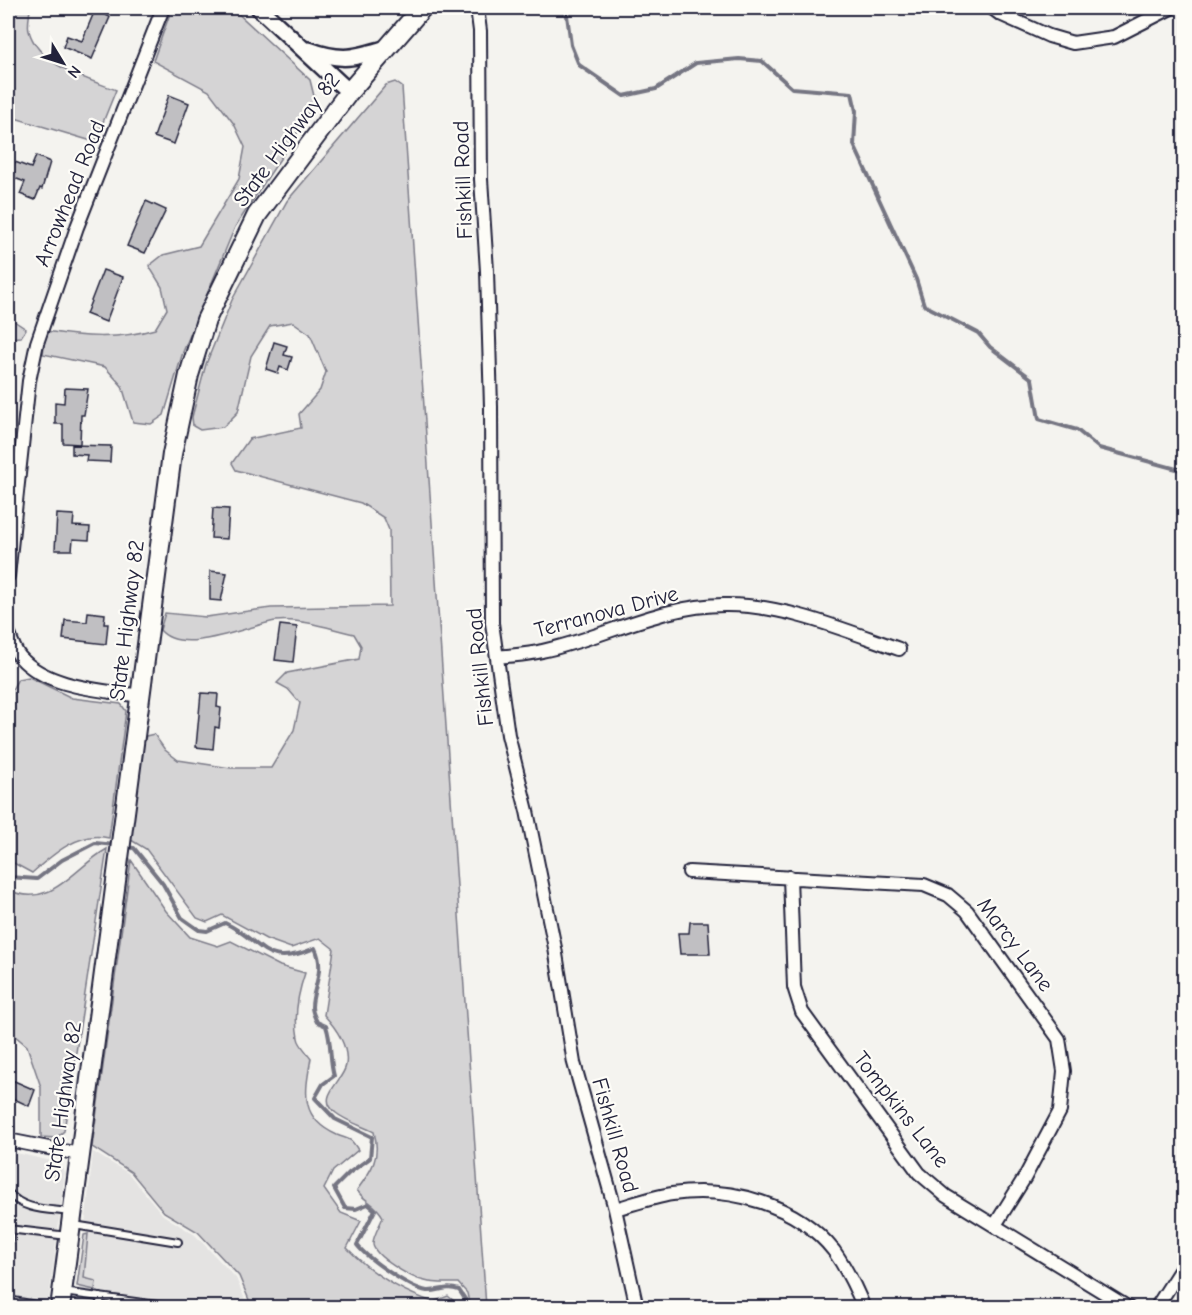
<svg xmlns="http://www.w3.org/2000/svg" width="1192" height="1315" font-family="'Comic Neue',sans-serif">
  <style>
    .built { fill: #e4e3e2 }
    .green { fill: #d5d4d5; stroke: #7c7b88; stroke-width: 1.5 }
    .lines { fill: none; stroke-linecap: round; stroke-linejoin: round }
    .stream { stroke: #757582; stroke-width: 4 }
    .building { fill: #c0bfc2; stroke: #22223b; stroke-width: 1.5 }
    .service-casing { stroke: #22223b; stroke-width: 10 }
    .minor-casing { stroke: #22223b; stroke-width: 16 }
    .tertiary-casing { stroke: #22223b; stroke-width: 20 }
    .secondary-casing { stroke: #22223b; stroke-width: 22 }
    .service { stroke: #fdfcf7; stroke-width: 6 }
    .minor { stroke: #fdfcf7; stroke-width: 12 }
    .tertiary { stroke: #fdfcf7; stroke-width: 15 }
    .secondary { stroke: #fdfcf7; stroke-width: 18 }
    .labels { text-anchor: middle; stroke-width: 4.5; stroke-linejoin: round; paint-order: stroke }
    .street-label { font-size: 22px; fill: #22223b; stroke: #fdfcf7 }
  </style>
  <rect width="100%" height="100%" fill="#f4f3ef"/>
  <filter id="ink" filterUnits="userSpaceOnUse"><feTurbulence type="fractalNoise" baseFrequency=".0167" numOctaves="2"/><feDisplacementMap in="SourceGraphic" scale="12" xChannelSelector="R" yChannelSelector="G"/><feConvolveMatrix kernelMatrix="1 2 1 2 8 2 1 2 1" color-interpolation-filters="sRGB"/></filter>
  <g filter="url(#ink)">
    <path class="built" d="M8,1151L51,1161L59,1164L65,1173L48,1307L8,1308Z
      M93,1152L128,1173L163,1215L195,1235L236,1278L248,1307L76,1308Z"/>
    <path class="green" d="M8,8H30C30,14 27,24 29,31C39,66 86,78 116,90L95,142L8,116Z
      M172,8H232L310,80L315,100L301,127L235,227L183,352L164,415L151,424L133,422L122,386L105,367L43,354L46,331C83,337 118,340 155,329L167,309L162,287L149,266L163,255L199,246L239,179L245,147L234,124L209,91L153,61Z
      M395,82L402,87L486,1307H470L467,1293L458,1283C447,1283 435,1284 425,1281C413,1279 372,1256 373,1243C373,1236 380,1225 383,1217C375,1202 364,1202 357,1190C372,1170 381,1157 374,1132C362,1126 346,1121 336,1113C315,1097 343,1082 346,1065C349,1046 336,1028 324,1015L334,949L320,938L291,948L266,939L222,915L207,922L197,918L146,849L131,840L140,754L146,736L154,734L165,750L178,760L231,768H271L294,730L300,703L288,689L277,683L287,673L359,659L361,646L354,634C331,629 301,618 276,621C249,625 182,657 160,630L165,613L206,617L271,608L390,606L389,530L384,518L361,503L236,470L232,463L249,439L301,428L299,414L320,390L326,372L310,334L293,322L270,326L251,356L238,412L223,427L200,430L193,426L192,417L206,364L232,300L287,201L386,85Z
      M8,317L26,329L21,337L8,338Z
      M29,677L72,698L121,704L126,711L109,838C80,830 53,854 32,873L8,860V697L18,679Z
      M107,849L64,1131L56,1138L41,1137V1087L27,1046L8,1030V890C52,910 73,868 107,849Z
      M131,860L166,911L190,937L218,946L231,941L280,966L305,973C298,993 294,1017 298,1038C299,1045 307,1052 311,1058C305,1092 299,1118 337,1135C350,1140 350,1137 358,1150L333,1171L324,1189L341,1213L361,1221L347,1248C371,1273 400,1291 433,1302L448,1296L454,1301L453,1307H252L239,1276L198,1232L164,1212L131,1172L92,1147Z
      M88,1234L84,1278L96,1281L95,1290L77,1286L84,1235Z"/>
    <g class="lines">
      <path class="stream" d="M566,8L571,45L579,65L624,96L656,89L696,63L739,59L762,61L792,88L852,93L856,111L854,145L916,279L924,305L978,333L990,347L1032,379L1039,419L1077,430L1099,448L1184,471
        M125,847L134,848L163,884L182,918L199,930L207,931L225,923C265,942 263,970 315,948C326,971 312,988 312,1007C312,1012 315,1018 317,1022L326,1026C332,1043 329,1058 334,1076L323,1084L315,1098L335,1119L372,1137L370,1158L349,1173L334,1188L345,1208L356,1209L368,1204L375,1210L357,1245C368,1259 409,1288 427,1291C440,1292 445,1285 459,1290L465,1299L464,1308
        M8,877L37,879L62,860L95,843L115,845"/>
    </g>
    <path class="building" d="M95,10L110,17L92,59L63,47L67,36L82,41Z
      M169,95L189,103L174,144L154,137Z
      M36,156L50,162L42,189L40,188L35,200L20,194L25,182L9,176L15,162L31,168Z
      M146,201L166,210L145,253L127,246Z
      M103,270L123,277L106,322L86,314Z
      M274,342L287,346L284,355L292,357L288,370L280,367L278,373L266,369Z
      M65,388L88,389L84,415H81L80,444L63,443V424H55V402L64,403Z
      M72,445L111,446L110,462L86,461L87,455L72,454Z
      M213,508L229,509L227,539L211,538Z
      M57,514L74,515L73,526L90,527L89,540L73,539L72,550H55Z
      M210,571L227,573L221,601L210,600Z
      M88,612L105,614L104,624H108L106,644L63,639L65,620L87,622Z
      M280,625L297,627L293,662L275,660Z
      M201,693L218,694L217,707L221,708L219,728L215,727L213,749L196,747Z
      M690,922H708L710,954H680L678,933H689Z
      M12,1080L35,1090L29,1106L8,1096Z"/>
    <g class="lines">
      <defs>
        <path id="service" d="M8,1192C23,1211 49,1209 71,1212
          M74,1225L178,1242
          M8,1229L68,1236
          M8,1250L10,1229
          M63,1292L179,1308
          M8,1300L53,1308
          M99,1308L101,1297"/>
        <path id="minor" d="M477,8L480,31L481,179L487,271L491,407L492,623L508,735L527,811L555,948L574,1063L615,1209L637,1308
          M992,8L1000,14L1049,36L1073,43L1114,37L1171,8
          M8,576L29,381L37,343L77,227L163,8
          M8,631C11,640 14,650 20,657C47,688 102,690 140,696
          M497,657C512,655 528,655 542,651C604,638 662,604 727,605C786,605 844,630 899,649
          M689,872L924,885L948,895L967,911L1059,1039L1064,1071L1060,1111L1025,1177L995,1225
          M790,877L794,987L802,1012L919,1173L946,1196L1129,1308
          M8,1140L79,1154
          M615,1209C633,1204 653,1197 672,1194C730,1186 797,1204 834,1251C846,1268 856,1288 864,1308
          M1156,1308L1184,1264"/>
        <path id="tertiary" d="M259,8L349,92
          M309,50C341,62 355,58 387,48"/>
        <path id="secondary" d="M60,1308L172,454L189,375L206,320L257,215L349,92L422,8"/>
      </defs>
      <use href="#service" class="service-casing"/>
      <use href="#minor" class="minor-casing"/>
      <use href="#tertiary" class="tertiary-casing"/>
      <use href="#secondary" class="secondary-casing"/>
      <use href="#service" class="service"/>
      <use href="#minor" class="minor"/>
      <use href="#tertiary" class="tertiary"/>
      <use href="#secondary" class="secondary"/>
    </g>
  </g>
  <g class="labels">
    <g class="street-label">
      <text transform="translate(286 139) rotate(-53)" y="8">State Highway 82</text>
      <text transform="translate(462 180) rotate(-92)" y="8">Fishkill Road</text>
      <text transform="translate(69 193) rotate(-68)" y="8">Arrowhead Road</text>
      <text transform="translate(606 611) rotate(-15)" y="8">Terranova Drive</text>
      <text transform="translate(126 620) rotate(-83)" y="8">State Highway 82</text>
      <text transform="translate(479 667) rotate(-96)" y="8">Fishkill Road</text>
      <text transform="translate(1016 944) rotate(53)" y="8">Marcy Lane</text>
      <text transform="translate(62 1101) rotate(-82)" y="8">State Highway 82</text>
      <text transform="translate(902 1109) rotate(52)" y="8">Tompkins Lane</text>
      <text transform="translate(616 1135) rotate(74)" y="8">Fishkill Road</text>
    </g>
  </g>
  <rect width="1192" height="1315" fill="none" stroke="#fdfcf7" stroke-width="30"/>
  <rect x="15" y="15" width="1162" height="1285" fill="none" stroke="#22223b" stroke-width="2" filter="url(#ink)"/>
  <g transform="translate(63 63) rotate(128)" stroke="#fdfcf7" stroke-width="4.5" paint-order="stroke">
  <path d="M0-4.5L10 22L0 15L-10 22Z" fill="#22223b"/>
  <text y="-9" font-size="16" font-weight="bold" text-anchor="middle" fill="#22223b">N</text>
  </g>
</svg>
